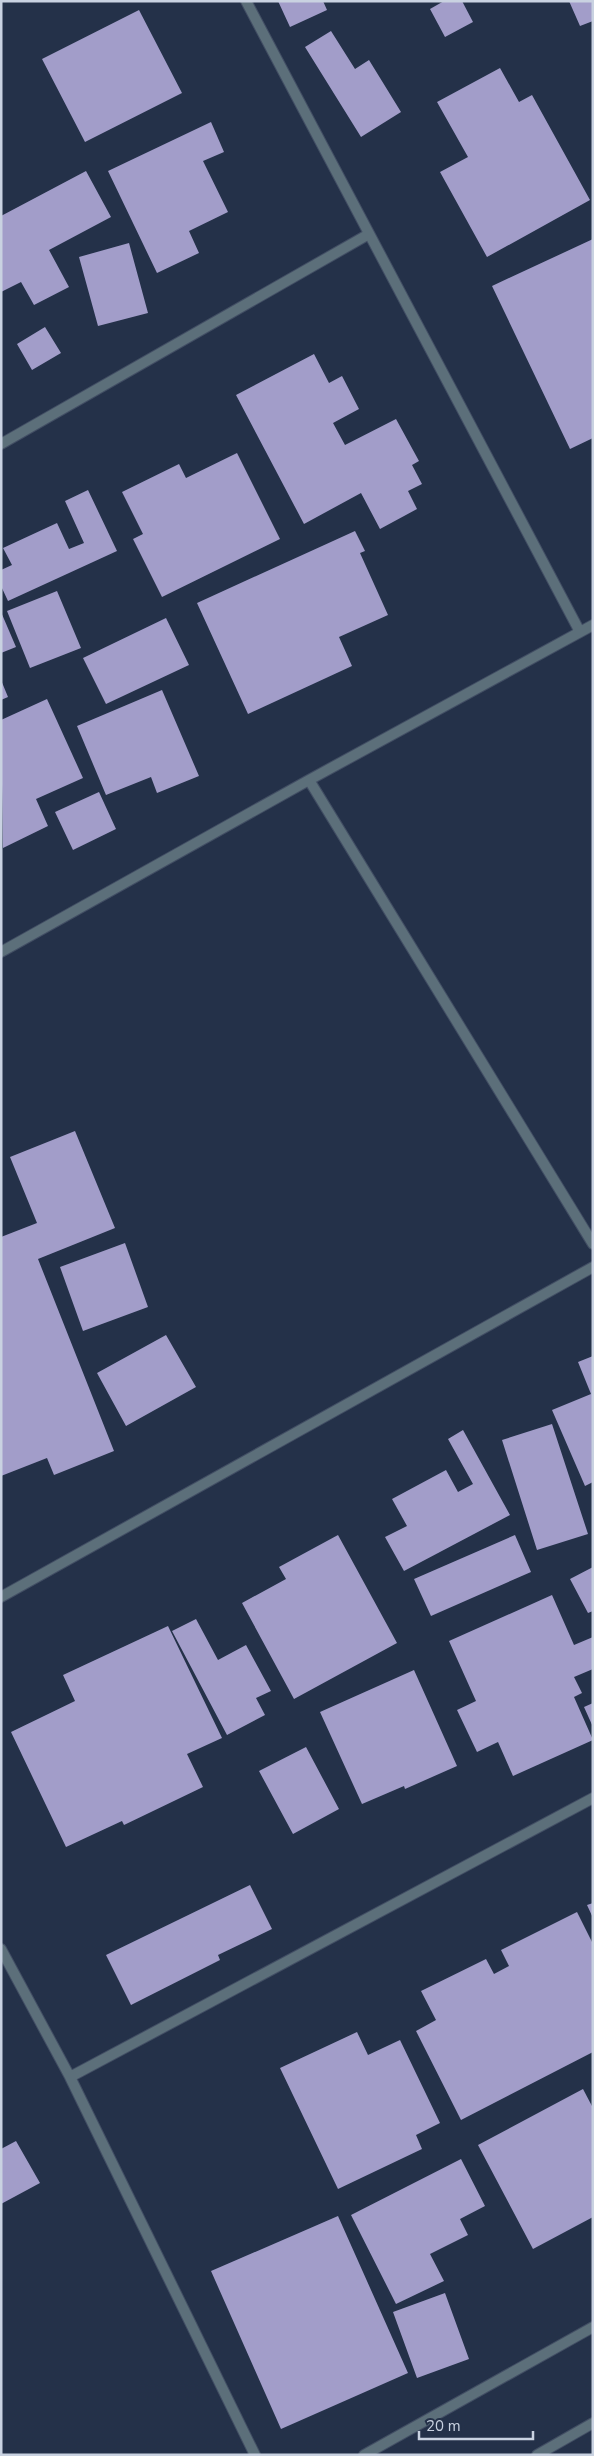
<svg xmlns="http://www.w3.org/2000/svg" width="594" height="2456" font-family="'Nunito Sans',sans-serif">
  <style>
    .building { fill: #a29dc9 }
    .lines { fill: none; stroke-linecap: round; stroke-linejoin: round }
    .street-casing { stroke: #424e64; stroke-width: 12 }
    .street { stroke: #5c6f7a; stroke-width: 10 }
  </style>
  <rect width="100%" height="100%" fill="#243149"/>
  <path class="building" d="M278,1H323L327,10L290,27Z
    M444,1H462L473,22L445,37L430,9Z
    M569,1H593V21L580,26Z
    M139,10L182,93L85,142L42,59Z
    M331,31L355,69L369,60L401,112L361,137L305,47Z
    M500,68L519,102L532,95L590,200L487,257L440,172L468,157L437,102Z
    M211,122L224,152L203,161L228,212L189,231L199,253L157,273L108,171Z
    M86,171L111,217L49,250L69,287L34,305L21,282L1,292V216Z
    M593,239V438L570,449L492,286Z
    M129,243L148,313L98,326L79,257Z
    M45,327L61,353L32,370L17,344Z
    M314,354L329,383L342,376L359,409L333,423L345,445L396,419L419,461L412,465L422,484L408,491L417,509L380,529L361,493L304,524L236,395Z
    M237,453L280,539L162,597L133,539L143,534L122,492L179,464L186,478Z
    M88,490L117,551L8,601L1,586V570L12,565L3,548L57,523L69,549L84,543L65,501Z
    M355,531L365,551L360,553L388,615L339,637L352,666L248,714L197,603Z
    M57,591L81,648L30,668L7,611Z
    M1,612L16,647L1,653Z
    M166,618L189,665L106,704L83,658Z
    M1,680L8,697L1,700Z
    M162,690L199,776L157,793L151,777L106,795L77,726Z
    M47,699L83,778L36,799L48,826L3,848L1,720Z
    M99,792L116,829L73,850L55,812Z
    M75,1131L115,1228L38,1259L114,1451L54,1475L47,1458L1,1476V1237L37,1223L10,1157Z
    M125,1243L148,1307L83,1331L60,1267Z
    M166,1335L196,1387L126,1426L97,1373Z
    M593,1356V1482L585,1486L552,1410L591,1394L578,1362Z
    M552,1424L588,1534L537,1550L502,1440Z
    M463,1430L510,1515L404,1571L385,1537L407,1526L392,1499L446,1470L458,1492L473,1484L448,1439Z
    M338,1535L397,1643L294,1699L242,1603L286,1579L279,1567Z
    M515,1535L531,1572L431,1616L414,1579Z
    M593,1567V1611L588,1613L570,1579Z
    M552,1595L574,1645L593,1637V1669L574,1677L582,1693L574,1697L593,1740L513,1776L498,1742L477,1752L457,1710L476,1701L449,1641Z
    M196,1619L218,1660L246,1645L271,1691L256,1698L265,1715L227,1735L172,1631Z
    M168,1626L222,1738L187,1754L203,1787L124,1825L122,1821L66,1847L11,1732L75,1701L63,1675Z
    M414,1670L457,1766L405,1789L404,1786L362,1804L320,1712Z
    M593,1703V1727L584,1707Z
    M306,1747L339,1809L293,1834L259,1771Z
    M250,1885L272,1929L218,1955L220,1960L131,2005L106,1955Z
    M593,1903V1918L587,1905Z
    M577,1912L593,1944V2052L461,2120L416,2031L436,2020L421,1991L486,1959L494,1974L509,1966L501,1950Z
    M357,2032L368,2055L400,2040L440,2123L416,2135L422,2149L338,2189L280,2068Z
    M583,2089L593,2108V2217L533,2249L478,2145Z
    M16,2141L40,2183L1,2204V2149Z
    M461,2159L485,2206L460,2219L468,2235L430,2254L444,2281L396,2304L351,2215Z
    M338,2216L408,2373L281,2429L211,2271Z
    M445,2293L469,2359L417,2378L393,2312Z"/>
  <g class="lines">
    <defs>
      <path id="street" d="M246,1L580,632
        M1,444L369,234
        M309,780L593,1244
        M1,952L309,780L593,625
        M1,1597L593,1267
        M1,1949L70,2077L255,2455
        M70,2077L593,1798
        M364,2455L593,2327
        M537,2455L593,2423"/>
    </defs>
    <use href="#street" class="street-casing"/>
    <use href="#street" class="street"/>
  </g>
  <rect width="594" height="2456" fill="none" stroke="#c9d2e1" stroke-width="5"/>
  <path d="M419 2431v8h114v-8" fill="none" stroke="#c9d2e1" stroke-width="2.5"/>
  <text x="426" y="2431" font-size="15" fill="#c9d2e1" stroke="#243149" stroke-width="4" paint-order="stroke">20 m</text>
</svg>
